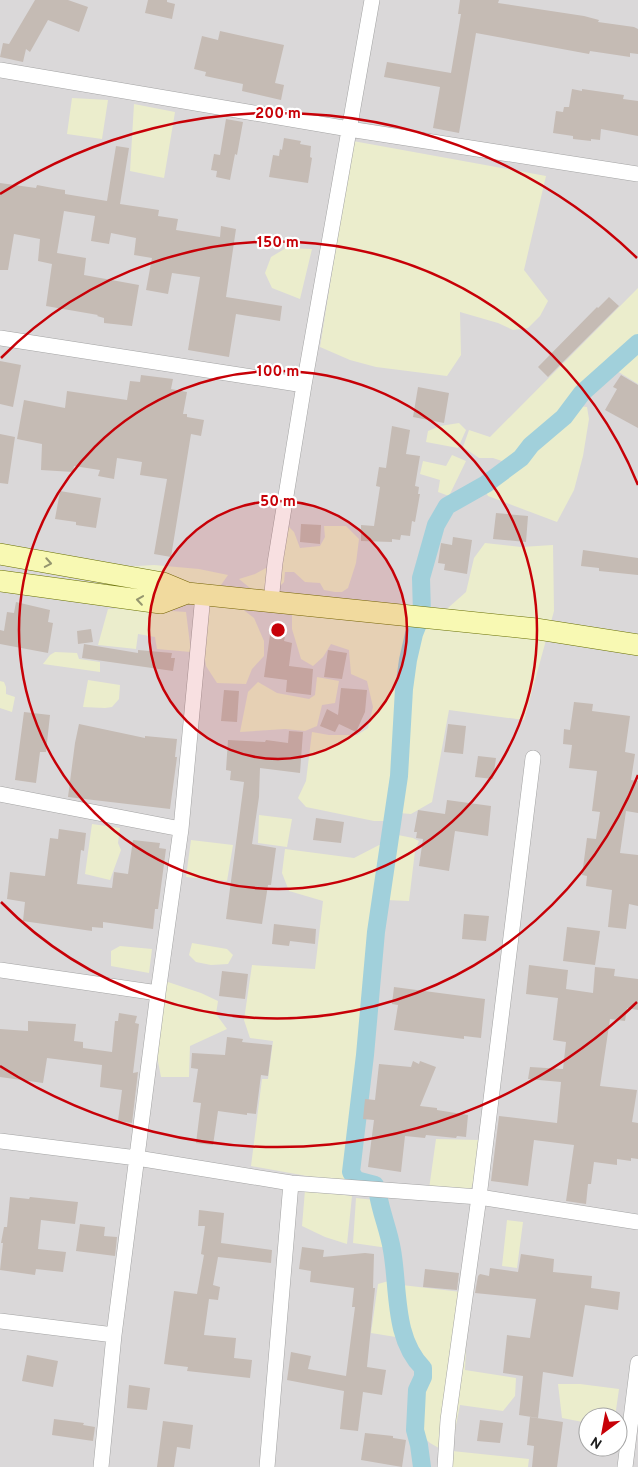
<svg xmlns="http://www.w3.org/2000/svg" width="638" height="1467" font-family="Overpass,sans-serif">
<rect width="100%" height="100%" fill="#ede9e1"/>
<path fill="#dad8d9" fill-rule="evenodd" d="M0 0H638V1467H0ZM588 1417H618V1447H588Z"/>
<path fill="#ebedcc" d="M72 98 108 100 102 139 67 134Z
M134 104 175 112 164 178 130 171Z
M353 141 546 176 524 270 548 301 540 316 528 328 513 330 498 323 460 312 461 355 447 376 376 367 350 360 320 347Z
M286 248 312 249 300 299 272 288 265 273 271 257Z
M638 288V335L611 355 555 417 516 454 502 461 493 458H479L463 447 469 430 490 437Z
M638 353V384L617 371Z
M578 406 587 407 589 419 583 456 574 490 557 522 488 496 485 490 525 458Z
M459 423 466 430 458 448 426 442 428 431 440 426Z
M452 455 466 461 449 496 438 492 440 480 420 474 423 461 446 466Z
M288 526 294 532 300 548 320 546 325 537 324 526H346L359 539 356 563 348 588 342 592H335L324 590 320 583 305 582 294 572H285L284 582 278 588 264 596 250 588 239 579 255 574 266 568H271Z
M485 543 521 547 553 545 554 611 524 720 449 710 432 802 411 814 399 813 396 821H374L306 807 298 798 306 781 312 732 329 735H357L368 728 373 707 367 681 351 674 349 650 331 644 323 657 313 666 301 659 292 629V611L440 615 466 592 474 558Z
M154 565 199 569 228 575 214 595 121 567Z
M213 603 237 605 254 618 264 641V656L252 669 246 684 217 683 206 666 202 638 205 613Z
M127 608 186 612 191 652 157 649 155 637 138 634 136 649 98 645 108 609Z
M55 652 77 653 79 659 100 662V672L43 664 50 655Z
M317 677 339 681 335 703 322 705 317 726 305 731 285 729 240 732 248 692 258 682 277 693 309 699 315 695Z
M88 680 120 685 119 699 112 707 105 708 83 707Z
M0 681 4 682 6 687V694L15 697 12 712 0 708Z
M259 815 292 819 287 847 258 843Z
M92 824 120 828 118 843 121 850 110 880 85 874Z
M393 834 413 838 419 841 415 851 409 901 386 900Z
M191 840 233 845 227 881 186 877Z
M383 843 356 1120 346 1183 251 1166 262 1079H268L273 1041 250 1038 244 1020 252 965 315 969 323 901 289 891 282 873 285 849 354 858Z
M192 943 227 949 233 955 228 964 211 965 196 962 189 955Z
M120 946 152 949 149 973 111 966V951Z
M165 981 201 993 218 1001 216 1014 227 1029 190 1046 189 1077H161L156 1051Z
M436 1139 479 1140 473 1183 469 1194 429 1189Z
M305 1190 352 1196 347 1244 325 1237 302 1226Z
M356 1198 375 1200 388 1248 353 1243Z
M507 1220 523 1222 517 1268 502 1266Z
M392 1280 395 1309 402 1338 371 1333 378 1284Z
M402 1285 461 1292 467 1326 465 1370 516 1378 515 1396 503 1411 460 1405 453 1440 444 1451 430 1443 417 1431 423 1383 428 1370 425 1358 405 1324 399 1293Z
M558 1384H580L619 1389 615 1417H588V1423L562 1418Z
M452 1451 529 1459 528 1467H449Z"/>
<g fill="none" stroke-linecap="round" stroke-linejoin="round">
<path stroke="#a1d0db" stroke-width="18" d="M375 1185 356 1180 351 1172 365 1055 376 932 399 776 404 689 408 660 414 634 422 614 421 578 436 525 447 506 486 484 521 458 531 445 564 417 582 393 638 343
M378 1194C381 1213 389 1231 392 1250 399 1289 393 1338 423 1368V1377L417 1390 415 1430 419 1445 422 1467"/>
</g>
<path fill="#c5bbb4" d="M35 0H68L88 7 79 32 48 20 30 52 26 49 23 62 0 57 3 43 9 44Z
M148 0H167V2L175 4 172 19 145 13Z
M460 0H499L498 3 584 16 599 20 598 22 634 27 638 29V54L630 53V57L590 51 589 54 476 33 459 133 433 128 440 87 384 77 387 62 451 73 461 14H458Z
M220 31 284 45 275 83 284 85 281 100 242 91 243 84 205 76 206 72 194 69 202 36 218 40Z
M572 89 582 91V89L624 95 623 99 638 101V136L601 129 600 140 591 139V141L573 139V136L553 133 556 111 563 112 564 107H569Z
M226 119 243 122 237 155 235 154 230 180 216 177 217 171 211 170 214 154 220 155Z
M284 138 301 141 300 144 311 146 310 157 312 158 308 183 269 177 273 155 279 156 280 149 282 150Z
M116 146 129 148 120 204 159 210 158 216 178 219 176 230 220 237 221 226 236 229 226 297 282 306 280 321 236 314 229 357 188 350 200 277 172 273 168 294 146 290 152 258 134 255 136 238 111 233 109 244 91 241 95 216 64 211 57 253 86 258 84 275 139 285 132 326 104 323V318L97 316 98 315 46 306 52 264 38 261 40 239 14 234 8 270H0V183L36 188 37 185 58 189 65 190V194L107 201Z
M609 297 619 306 548 377 538 367 597 307 598 308Z
M0 361 21 365 13 407 0 404Z
M141 375 173 379 171 389 187 392 183 414H187V417L204 420 201 436 191 434 171 557 154 554 167 479 140 475 142 462 117 458 114 479 98 476 100 470 74 466 73 472 41 470 42 444 17 439 24 400 65 408 67 391 127 400 130 381 140 382Z
M621 375 638 385V428L605 410 617 389 613 387Z
M418 387 449 393 444 423 413 417Z
M392 426 410 430 406 454 420 456 415 486 419 487 418 494H420L415 522 412 521 410 536 401 535 400 540 392 539V542L361 541V525L374 526 380 487 376 486 379 467 386 468Z
M0 434 15 437 8 484 0 483Z
M60 491 101 498 96 528 76 525V522L55 519Z
M496 513 528 516 526 542 493 539Z
M301 524 321 525 320 544 300 542Z
M453 537 472 540 467 574 444 570 445 564 438 563 441 543 452 545Z
M583 550 638 558V575L599 571V568L581 566Z
M16 602 50 610 48 622 53 623 48 653 0 644V630L4 631 7 612 14 613Z
M91 629 93 642 78 644 77 631Z
M270 635 285 637 284 641 292 643 289 666 313 669 311 695 286 692 287 680 264 677Z
M84 644 138 653V650L172 653 171 658H175L173 671 82 658Z
M328 650 347 653 342 679 324 677Z
M341 688 367 690 365 712 356 732 339 724 335 732 320 726 327 709 338 715Z
M224 690 239 691 237 722 221 721Z
M574 702 593 704 592 711 630 716 625 752 635 754 631 780 638 781V813L626 811 620 853 638 855V906L629 904 626 929 608 927 612 890 586 886 587 876 582 875 587 838 596 839 600 812 592 811 597 771 569 768 572 745 563 744 564 729 570 730Z
M24 712 50 715 46 752H40L36 783 15 780Z
M79 724 145 738V736L177 739 175 757H177L170 809 68 797 75 743Z
M448 724 466 726 463 754 444 752Z
M289 731 303 732 300 773 260 768 259 797 252 844 276 848 271 885H268L262 924 226 919 244 782 230 780 231 771 226 770 228 740 265 742 266 740 288 743Z
M478 756 496 758 493 779 475 777Z
M447 800 491 806 488 836 455 831 449 871 419 866 423 839 416 838 417 832H414L418 810 445 814Z
M316 818 344 822 341 843 313 840Z
M59 829 86 833 84 851 81 850 77 884 112 888 114 872 128 874 133 840 160 843 159 848 166 849 158 909H155L153 929 103 922V928L92 927V931L23 921 25 902 7 899 10 872 45 876 50 838 58 839Z
M464 914 489 916 486 941 462 939Z
M274 924 316 929 315 944 290 941 289 946 272 944Z
M567 927 600 931 595 965 563 961Z
M529 965 568 970 566 989 593 993 595 967 615 969 614 976 638 979V1010L627 1008 625 1021 610 1019 600 1086 637 1090 632 1122 638 1123V1159L631 1158V1161L617 1159V1165L594 1162 591 1184H588L586 1204 566 1201 574 1145 534 1140 528 1186 491 1181 499 1116 557 1123 561 1082 528 1079 530 1067 563 1069 566 1042 553 1040 558 998 526 994Z
M222 971 248 974 245 999 219 996Z
M394 987 485 999 481 1038 464 1036V1039L394 1030 398 1005 392 1004Z
M119 1013 137 1016 135 1023 139 1024 133 1073 138 1072 132 1123 118 1121 122 1090 100 1087 102 1065 47 1058 43 1083 0 1077V1029L28 1031V1021L76 1024 74 1041 83 1042V1048L112 1052 115 1021H118Z
M227 1037 243 1039 242 1042 272 1045 268 1076 261 1075 256 1114 247 1113V1115L218 1111 213 1145 196 1143 201 1103 193 1102 198 1069 191 1068 192 1053 225 1055Z
M413 1061 419 1064 420 1061 436 1067 420 1106 437 1108V1110L468 1115 466 1137 457 1136 456 1138 426 1135 425 1138 405 1136 401 1172 368 1167 374 1120 363 1119 365 1099 375 1100 379 1064 411 1067Z
M10 1197 29 1199 30 1197 78 1202 75 1224 41 1220 38 1249 66 1252 63 1272 36 1269 35 1275 0 1270 3 1243H1L4 1227H7Z
M199 1210 224 1213 221 1243 272 1250 271 1263 218 1257 213 1285 220 1287 218 1300 209 1299 204 1335 236 1338 234 1358 252 1360 250 1378 187 1371 188 1367 164 1364 174 1291 197 1294 204 1255 201 1254 205 1226H198Z
M80 1224 105 1227 104 1236 117 1237 115 1256 76 1251Z
M302 1247 324 1250 323 1257 365 1253 374 1254 373 1288H375L367 1367 386 1370 382 1395 363 1392 358 1431 340 1429 344 1391 287 1380 291 1352 311 1356 308 1369 346 1376 355 1307H352L354 1288 310 1282 311 1271 299 1269Z
M521 1254 554 1259 553 1272 592 1276 591 1288 620 1292 618 1310 585 1305 573 1377 543 1372 538 1418 519 1415 523 1376 503 1373 507 1335 530 1338 536 1299 475 1293 478 1276 480 1274 489 1276 490 1268 518 1272Z
M425 1269 459 1273 457 1290 423 1287Z
M27 1355 58 1361 53 1387 22 1381Z
M129 1385 150 1388 147 1410 127 1408Z
M530 1417 563 1422 557 1467H532L534 1446 527 1445Z
M54 1419 84 1423 83 1425 95 1427 93 1441 52 1435Z
M480 1420 503 1423 500 1443 477 1441Z
M163 1421 193 1425 190 1449 177 1447 174 1467H157Z
M365 1433 393 1436V1438L406 1440 402 1467 361 1460Z"/>
<g fill="none" stroke-linecap="round" stroke-linejoin="round">
<g stroke="#a3a3a3" stroke-width="16">
<path id="street" d="M0 70 349 129 638 174
M0 338 304 385
M271 602 275 563 304 385 372 0
M0 794 181 829
M0 970 158 993
M0 1141 137 1158 291 1183 479 1197 638 1222
M0 1321 114 1335
M101 1467 114 1335 158 993 181 829 203 595
M267 1467 291 1183
M445 1467 448 1420 479 1197 533 758
M625 1467 638 1363"/>
</g>
<g stroke="#697005" stroke-width="22">
<path id="secondary" d="M0 554 163 583 187 593 537 629 638 645
M0 581 161 603 187 593"/>
</g>
<use href="#street" stroke="#fff" stroke-width="15"/>
<use href="#secondary" stroke="#f8f9b3" stroke-width="21"/>
</g>
<defs><path id="oneway-chevron" d="M-2-3.5L2.5 0L-2 3.5" fill="none" stroke-width="1.6" stroke-linecap="round" stroke-linejoin="round" transform="scale(1.25)"/></defs>
<g stroke="#95966f">
<use href="#oneway-chevron" transform="translate(48 563) rotate(10)"/>
<use href="#oneway-chevron" transform="translate(140 600) rotate(-172)"/>
</g>
<circle cx="278" cy="630" r="129" fill="#c70007" fill-opacity=".12"/>
<g fill="none" stroke="#c70007" stroke-width="2.5">
<circle cx="278" cy="630" r="129"/>
<circle cx="278" cy="630" r="259"/>
<path d="M638 775A388 388 0 0 1 1 902M1 358A388 388 0 0 1 638 485"/>
<path d="M637 1002A517 517 0 0 1 0 1066M0 194A517 517 0 0 1 637 258"/>
</g>
<circle cx="278" cy="630" r="8" fill="#c70007" stroke="#fff" stroke-width="2.5"/>
<g font-size="15" text-anchor="middle" font-weight="bold" fill="#c70007" stroke="#fff" stroke-width="4.5" stroke-linejoin="round" paint-order="stroke">
<text x="278" y="118">200 m</text>
<text x="278" y="247">150 m</text>
<text x="278" y="376">100 m</text>
<text x="278" y="506">50 m</text>
</g>
<g transform="translate(603 1432) rotate(212)"><circle r="24" fill="#ffffff" stroke="#a4a4a4"/>
<path d="M0-4L9 19L0 12L-9 19Z" fill="#c70007"/>
<text y="-8" font-size="14" font-weight="bold" text-anchor="middle" fill="#1c1c1c">N</text>
</g>
</svg>
